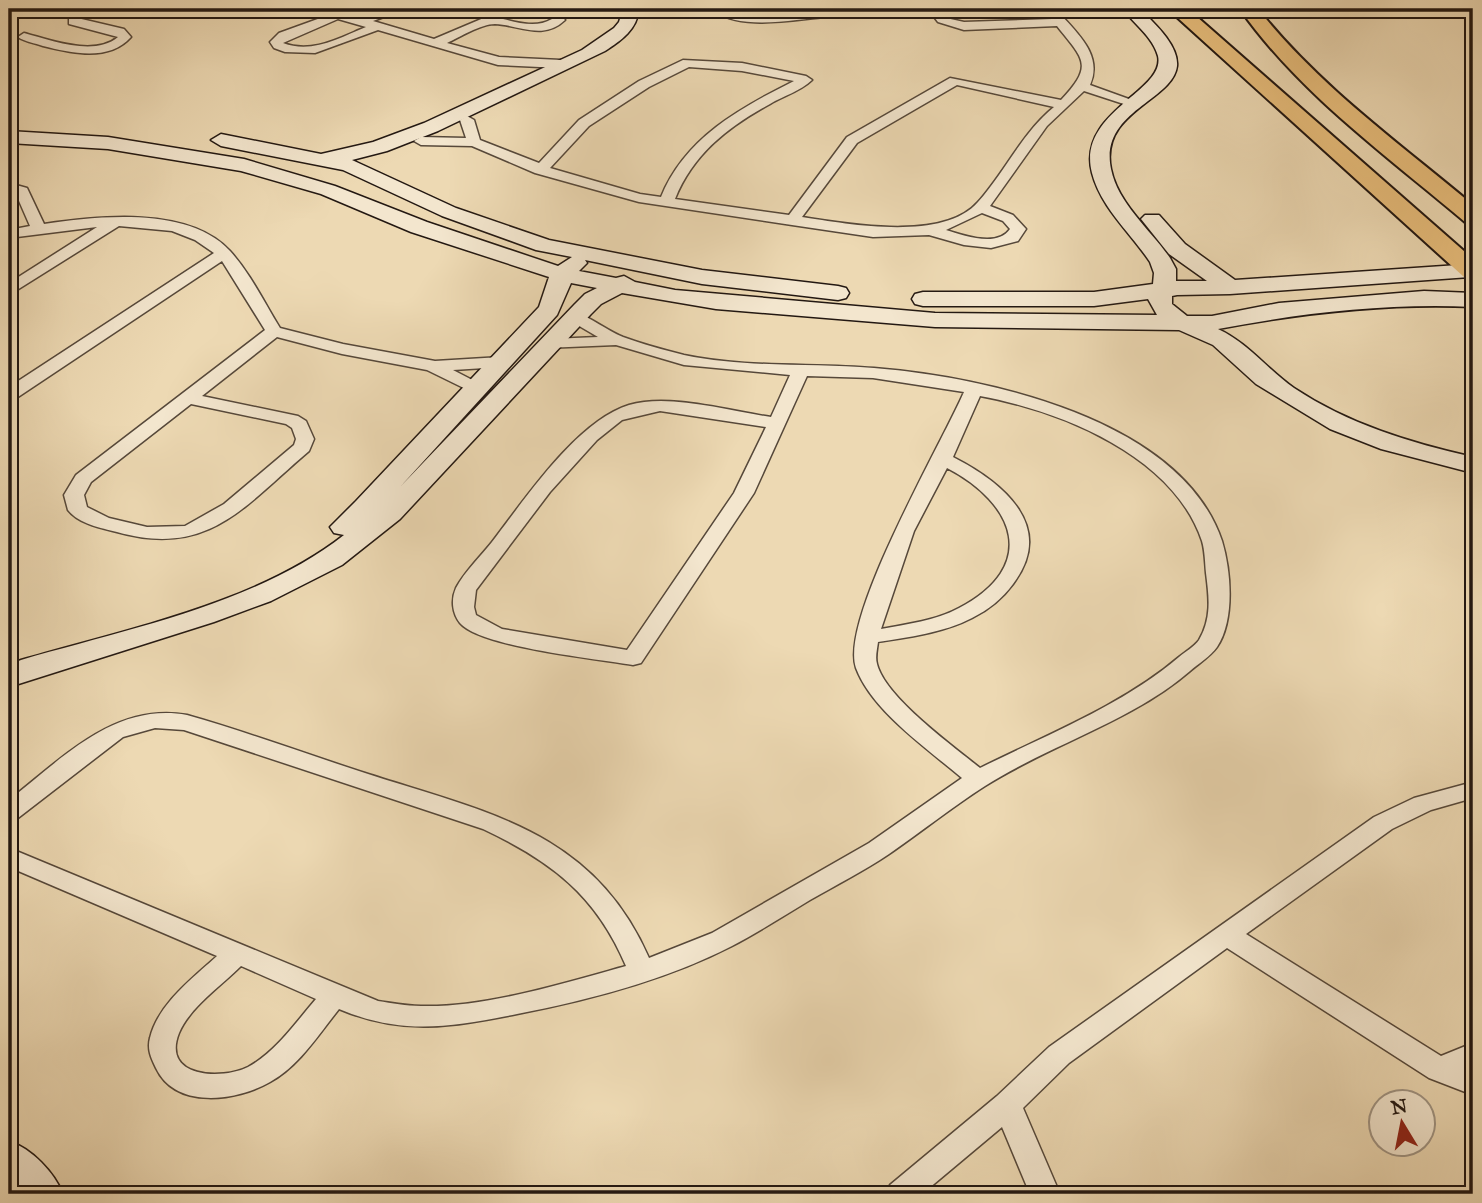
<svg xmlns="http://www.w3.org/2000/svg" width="1482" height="1203" font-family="'IM FELL Great Primer',serif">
<rect width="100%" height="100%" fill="#edd9b3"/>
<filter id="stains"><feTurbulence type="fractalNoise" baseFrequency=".00286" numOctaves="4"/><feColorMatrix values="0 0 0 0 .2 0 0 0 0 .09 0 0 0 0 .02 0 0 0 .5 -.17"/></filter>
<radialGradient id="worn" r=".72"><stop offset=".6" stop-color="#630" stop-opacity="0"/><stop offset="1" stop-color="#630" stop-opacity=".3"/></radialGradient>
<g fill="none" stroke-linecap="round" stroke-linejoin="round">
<g stroke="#56483a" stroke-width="3">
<path id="street" d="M310 9H328L360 18 388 9H405L373 21 434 39 505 9H519L503 19C519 23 537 28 552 19L525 9C540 8 555 7 565 20 543 41 519 25 495 24 481 24 460 37 447 43L499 57 561 60 567 64 561 68 498 65 378 30 315 53 285 52 274 48 270 42 279 33 326 16ZM338 19 366 27C339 38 312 54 283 43Z
M713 9C728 8 742 14 758 15 782 15 807 9 829 9L832 13 826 17C796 19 737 32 713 9Z
M928 9H940L946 18 964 22 1052 19 1044 9H1056C1074 31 1104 53 1090 85L1140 103 1133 107 1084 91 1047 126 990 206 1013 215 1026 229 1018 241 991 248 964 245 929 235 873 237 792 225 639 202 535 173 472 146 421 145 414 141 421 137 466 138 460 120 467 116 474 120 480 140 539 163 579 120 639 81 683 60 742 63 806 76 812 80C801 91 783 96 770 104 728 127 693 154 675 199L789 215 847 137 950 78 1061 100C1094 65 1084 60 1057 26L964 30 938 22ZM689 67 742 71 794 81C740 108 685 138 661 197L640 194 550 168 589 126 649 87ZM957 85 1054 107C1022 133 1005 172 978 202 943 242 848 224 802 217L857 143ZM982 213 1003 221 1010 229C997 248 963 235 946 230Z
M73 17 124 29 131 37C109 62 71 53 43 46 35 43 25 42 18 37L24 33C51 40 94 57 118 37L69 24V18Z
M9 183 27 188 44 224C98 216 189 206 230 251 250 273 264 302 280 328L343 344 435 361 501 357 510 362 501 367 453 370 482 385 485 389 476 394 427 370 342 354 277 337 202 396 298 416 306 421 314 439 309 451C244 506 209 558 117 532 101 528 79 524 68 510L64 495 76 475 265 330 222 261 15 399 9 400V387L214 253 195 240 172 231 119 226 9 295V283L97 227 9 238V230L30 226 16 194 9 192ZM191 404 286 424 292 428 296 439 294 445 224 504 185 526 147 527 109 518 87 507 84 495 91 482Z
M575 312C592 318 606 330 623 337 642 344 664 350 684 355 746 368 811 363 874 368 986 377 1181 419 1222 541 1231 571 1235 620 1217 647 1211 656 1198 664 1190 671 1131 722 1051 744 985 786 952 807 921 832 889 854 864 871 836 885 810 900 785 915 759 932 732 946 666 980 590 1000 517 1014 451 1027 403 1036 339 1009 319 1034 299 1066 270 1082 237 1101 176 1110 156 1068 151 1058 147 1049 150 1038 158 1004 193 978 217 956L9 867V848L378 1001C392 1003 406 1006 421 1006 484 1008 565 983 626 966 596 895 551 861 483 829L184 730 155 728 123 737 18 818 9 820V800C62 759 114 702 187 715 247 732 306 754 365 773 485 812 593 830 649 958L712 933 869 843 962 778C928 749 872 711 856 668 839 619 941 445 964 392L873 378 807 376 754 493 641 663 633 665C598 659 480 647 460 623 452 613 451 599 456 588 465 571 481 556 492 542 525 499 577 421 629 405 669 393 729 411 771 417L790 375 684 365 616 345 545 348 543 344 551 339 598 337 569 320 567 317ZM980 396C1061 411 1173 455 1202 541 1205 551 1205 563 1206 573 1209 597 1212 618 1199 640 1195 646 1185 652 1179 657 1123 705 1046 735 980 768 953 746 885 697 877 664 875 657 877 650 878 642 909 637 943 633 972 618 988 610 1002 599 1013 584 1057 526 1002 482 953 457ZM660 411 766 427 734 493 627 650 502 629 476 615 474 607 476 590 550 492 597 440 622 420ZM947 468C1016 504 1039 566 959 608 935 621 907 624 881 629L914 531ZM241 966 316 999C296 1022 276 1052 248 1067 222 1080 161 1078 179 1033 190 1007 221 986 241 966Z
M1473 782V798L1431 810 1392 829 1246 934 1441 1056 1473 1043V1067L1468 1069 1473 1071V1095L1429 1078 1227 948 1069 1063 1023 1108 1060 1194H1030L1002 1127 922 1194H886L890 1185 997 1096 1049 1047 1374 817 1414 798Z"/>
</g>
<g stroke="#231812" stroke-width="3">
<path id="secondary" d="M623 9H639C637 29 622 40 605 51L438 131 387 151 352 160 456 208 549 240 702 270 838 286 846 288 849 293 846 298 838 300 702 284 585 260 587 263 579 271 616 278 624 276 635 282 675 290 935 313 1157 315 1148 299 1094 306H923L915 304 912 299 915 294 923 292H1094L1153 284 1154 273 1150 262C1131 233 1101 208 1092 173 1076 112 1166 91 1158 56 1153 37 1134 24 1123 9H1140C1153 22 1179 45 1177 66 1173 101 1099 111 1111 169 1118 204 1151 230 1170 258L1176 269V281H1207L1169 254 1141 219 1145 215H1159L1185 244 1235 280 1473 264V276L1470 277 1230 294 1177 295 1172 296V304L1187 316H1212L1279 303 1424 291 1473 293V307C1388 303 1302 313 1218 329 1247 342 1268 370 1294 388 1348 424 1411 443 1473 457V473L1381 449 1330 429 1256 384 1213 345 1179 330 935 327 716 309 622 293 601 304 591 314 400 519 342 565 271 601 214 622 9 687V665L21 660C127 629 256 604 344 535L334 533 330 527 356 501 539 307 549 277 411 232 321 194 241 171 108 149 9 143V131L108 137 244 159 335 186 427 222 558 266 572 257 536 250 442 216 343 170 221 146 211 140 221 134 321 154 373 142 424 123 582 50 614 28 619 22ZM571 283 597 288 585 294 575 304 400 487 557 315Z
M9 1141C32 1149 54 1172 63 1194H15L9 1188Z"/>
</g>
<g stroke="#231812" stroke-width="4">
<path id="primary" d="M1168 9H1188L1473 259V279L1464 277Z
M1240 9H1258C1318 85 1399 143 1473 205V224L1465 222C1387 156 1299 93 1240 9Z"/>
</g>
<use href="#street" fill="#f3e6ce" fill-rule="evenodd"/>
<use href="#secondary" fill="#f3e6ce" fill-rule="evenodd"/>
<use href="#primary" fill="#e6bc7a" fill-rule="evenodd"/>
</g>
<rect width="1482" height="1203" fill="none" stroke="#edd9b3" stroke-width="35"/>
<rect x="10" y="10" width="1461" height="1182" fill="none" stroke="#231812" stroke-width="3.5"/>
<rect x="18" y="18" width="1447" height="1168" fill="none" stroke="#231812" stroke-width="2"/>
<g transform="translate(1402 1123) rotate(350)"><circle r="33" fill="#f3e6ce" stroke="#a09483" stroke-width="2"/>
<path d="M0-5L12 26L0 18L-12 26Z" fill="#8f2418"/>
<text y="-10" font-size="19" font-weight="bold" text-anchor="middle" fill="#231812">N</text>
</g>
<rect width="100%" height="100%" filter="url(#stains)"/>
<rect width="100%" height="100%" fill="url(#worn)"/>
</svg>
